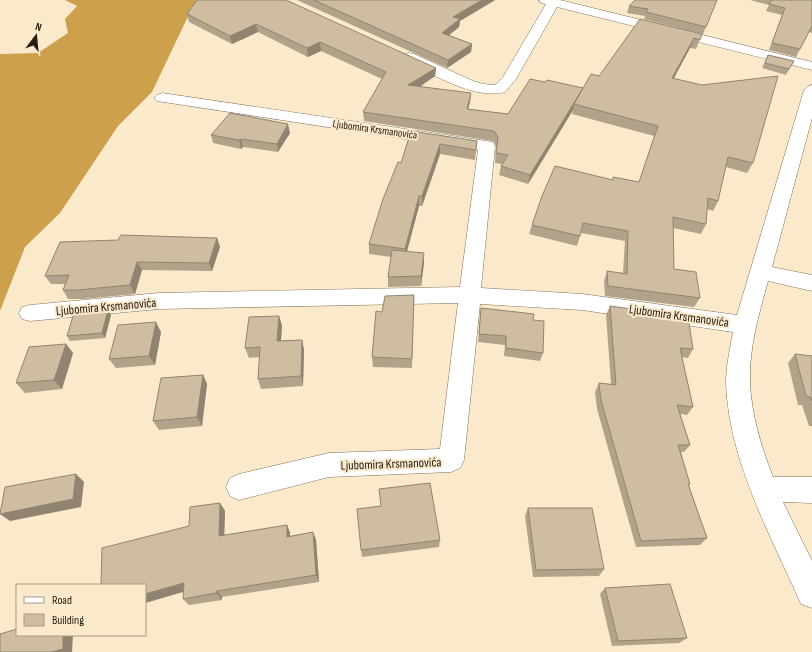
<svg xmlns="http://www.w3.org/2000/svg" width="812" height="652" font-family="'Sofia Sans Condensed',sans-serif">
<rect width="100%" height="100%" fill="#fbe9cc"/>
<path fill="#cda04c" d="M65 0H199L192 8 152 92 118 126 60 213 25 247 0 311V54L38 53 68 33 65 19 77 6Z"/>
<g fill="none" stroke-linecap="round" stroke-linejoin="round">
<g stroke="#807157" stroke-width="1">
<path id="minor" d="M539 0H560L812 62V70L557 7 516 79 505 92C473 100 433 74 404 60L402 57 404 54 409 53 414 54 473 81 483 84 495 85 503 77 546 4 541 3Z
M812 85V118L772 267 812 275V291L768 281C759 314 749 347 750 381 751 414 761 446 773 477H812V503L783 502 812 561V608L801 604C770 534 729 461 726 383 726 366 730 349 733 332L582 310 480 304 464 460 460 468 451 472 329 477 239 500 230 496 226 487 230 478 239 474 329 453 440 449 458 303 159 309 30 321 22 319 19 313 22 307 30 305 159 293 460 287 478 150 157 101 154 98 157 95 162 93 493 142 495 146 481 288 582 294 737 315 804 90 807 87Z"/>
</g>
<use href="#minor" fill="#fff" fill-rule="evenodd"/>
</g>
<path fill="#b1a38a" d="M197 0 436 68 435 76 420 87 471 93 470 102 468 109 508 114 545 82 583 88 599 76 702 34 696 49 690 48 674 78 753 163 747 173 726 167 718 201 713 211 707 209 706 224 701 234 673 228 674 269 700 298 694 307 605 296 604 281 607 271 623 273 625 241 581 233 577 246 529 234 532 225 613 179V177L639 182 654 136 572 114 573 110 528 184 499 175 501 166 502 164 495 163 496 146 493 141 364 121 363 112 382 79 321 51 308 57 258 32 232 44 189 22 187 14Z
M297 0H495L460 21 459 27 449 35 472 44 471 52 447 68Z
M717 0 703 34 644 19 645 16 627 13 629 6Z
M750 0H812V33L809 32 796 57 769 50 782 15 766 11 769 5Z
M768 55 794 61 786 75 762 68Z
M411 131 477 141 475 160 440 154 422 206H419L407 251 424 263 421 286 388 287V277L391 257 369 254V244L401 163Z
M290 133 278 152 243 147 241 149 213 143 211 135Z
M217 238 220 247 212 271 142 270 135 294 83 299H68L63 290 65 284H51L45 276Z
M414 295 412 368 373 367 372 357 382 312Z
M610 306 693 349 688 358 682 357 693 407 687 415 680 414 690 445 684 452H681L690 484 689 486 707 538 700 545 636 547 597 409 595 392 599 383 611 384 606 315Z
M481 308 533 320 543 353 540 361 504 356 505 345 478 342Z
M108 310 111 315 105 338 70 341 67 336Z
M279 316 282 326 281 341 302 340 304 350 303 386 261 389 258 379 260 357 249 358 245 348Z
M161 332 155 365 116 368 109 359Z
M66 344 73 353 62 389 25 393 16 383Z
M795 354 812 356V426H809L802 405H798L788 363Z
M203 375 207 384 202 426 159 430 153 421Z
M220 503 225 511 224 535 287 525 290 533V536L313 532 316 540 319 582 222 597V600L189 605 183 599 184 591 145 603V585L189 526Z
M528 508 604 569 599 576 533 577 525 516Z
M440 540 439 547 362 557 361 550Z
M605 588 687 638 679 643 612 646 600 594Z"/>
<path fill="#908471" d="M482 0H495L460 21 459 27 442 41V33L453 17Z
M256 24 258 32 232 44 230 36Z
M694 38 690 48 669 87 672 78Z
M320 42 321 51 308 57 307 48Z
M472 44 471 52 447 68 448 60Z
M436 68 435 76 408 94V85Z
M583 88 574 104 573 110 528 184 530 175Z
M471 93 470 102 466 118 467 109Z
M288 124 290 133 278 152 277 144Z
M241 139 243 147 241 149 239 140Z
M440 144V154L422 206V196Z
M419 196V206L405 259V249Z
M217 238 220 247 212 271 209 263Z
M424 253V263L421 286V276Z
M137 262 142 270 135 294 130 285Z
M108 310 111 315 105 338 102 333Z
M279 316 282 326 280 351 277 341Z
M156 322 161 332 155 365 149 356Z
M302 340 304 350 303 386 301 376Z
M66 344 73 353 62 389 54 380Z
M203 375 207 384 202 426 197 417Z
M76 474 84 482 81 507 10 521 0 514Z
M220 503 225 511 224 543 219 536Z
M287 525 290 533V544L287 537Z
M313 532 316 540 319 582 316 575Z
M184 583 190 590 145 603V594Z
M217 591 222 597V600L216 593Z
M63 635H73L72 652H51Z"/>
<path fill="#cebda1" stroke="#908471" d="M197 0H286L436 68 408 85 471 93 467 109 508 114 530 79 545 82 547 80 583 88 530 175 501 166 508 155 496 153 498 137 494 131 363 112 386 72 320 42 307 48 256 24 230 36 187 14Z
M314 0H482L453 17 460 19 442 33 472 44 448 60Z
M635 0H717L706 27 646 12 648 9 629 6Z
M772 0H812V26L800 49 772 43 785 8 769 4Z
M640 19 702 34 700 40 694 38 672 78 702 85 778 76 753 163 728 157 718 201 708 198 706 224 673 217 674 269 696 272 700 298 608 286 607 271 627 274 628 231 583 223 580 236 532 225 542 196 555 166 613 180V177L639 182 658 126 574 104 591 74 599 76Z
M768 55 794 61 789 69 765 63Z
M230 113 288 124 277 144 241 139 239 140 211 135Z
M411 131 477 141 476 150 440 144 422 196H419L405 249 369 244 383 199 398 162 401 163Z
M121 235 217 238 209 263 137 262 130 285 78 290H63L69 275 45 276 60 242 118 240Z
M392 250 424 253 421 276 388 277Z
M414 295 412 359 372 357 376 311 382 312 385 296Z
M610 306 688 317 693 349 680 348 693 407 677 405 690 445H678L690 484H688L707 538 641 541 601 400 599 383 616 385Z
M481 308 534 314 533 320 544 321 543 353 506 348V336L479 334Z
M108 310 102 333 67 336 74 313Z
M279 316 277 341 302 340 301 376 258 379 260 347 245 348 249 317Z
M156 322 149 356 109 359 118 325Z
M66 344 54 380 16 383 29 347Z
M795 354 812 356V401L810 397 806 396Z
M203 375 197 417 153 421 161 378Z
M76 474 73 499 0 514 5 487Z
M430 483 440 540 361 550 357 509 381 506 379 489Z
M220 503 219 536 287 525V537L313 532 316 575 217 591 216 593 183 599 184 583 145 594V585H101L102 548 189 526 190 507Z
M528 508H592L604 569 536 570Z
M670 584 687 638 618 641 605 588Z
M17 629V635H63V649L51 652H0V634Z"/>
<g text-anchor="middle" stroke-width="4" stroke-linejoin="round" paint-order="stroke">
<g font-size="11" fill="#272016" stroke="#fbe9cc">
<text transform="translate(375 129) rotate(8)" y="4">Ljubomira Krsmanovića</text>
</g>
<g font-size="13" fill="#272016" stroke="#fbe9cc">
<text transform="translate(106 306) rotate(-5)" y="5">Ljubomira Krsmanovića</text>
<text transform="translate(679 315) rotate(8)" y="5">Ljubomira Krsmanovića</text>
<text transform="translate(391 463) rotate(-2)" y="5">Ljubomira Krsmanovića</text>
</g>
</g>
<rect x="16" y="584" width="130" height="52" fill="#fbe9cc" stroke="#a69983"/>
<rect x="24" y="597" width="20" height="6" fill="#ffffff" stroke="#a69983"/>
<text x="52" y="604" font-size="12" fill="#272016">Road</text>
<rect x="24" y="614" width="20" height="12" fill="#cebda1" stroke="#a69983"/>
<text x="52" y="624" font-size="12" fill="#272016">Building</text>
<g transform="translate(36 36) rotate(16)" stroke="#fbe9cc" stroke-width="3" paint-order="stroke">
<path d="M0-3L7 15L0 10L-7 15Z" fill="#272016"/>
<text y="-6" font-size="11" font-weight="bold" text-anchor="middle" fill="#272016">N</text>
</g>
</svg>
